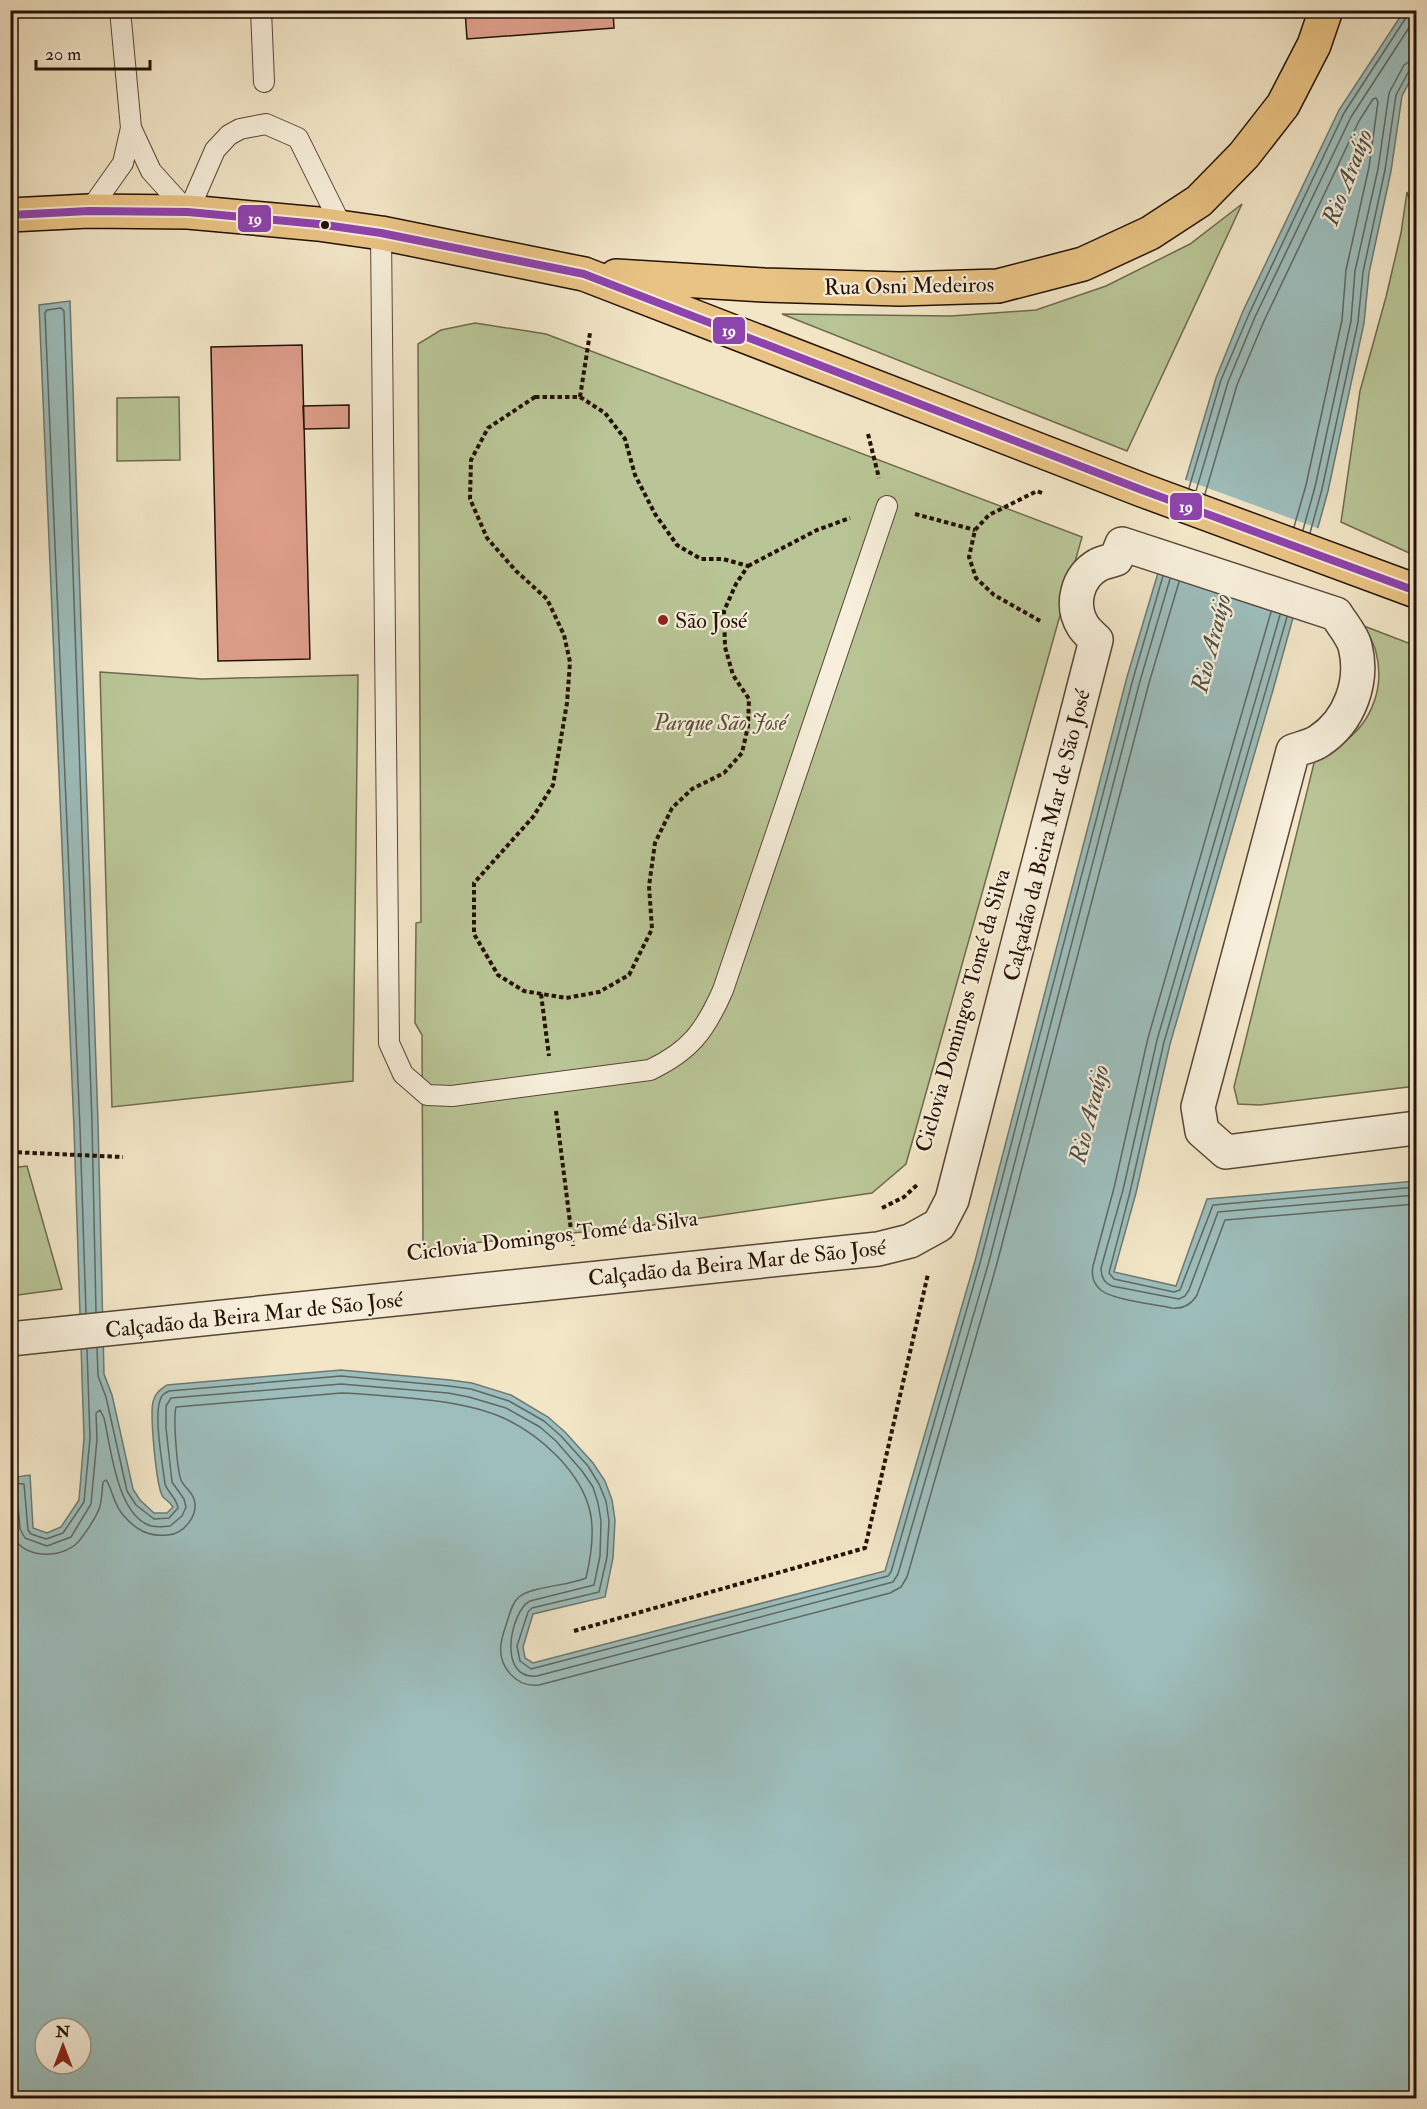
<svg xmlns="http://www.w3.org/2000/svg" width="1427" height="2109" font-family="'IM FELL Double Pica',serif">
<rect width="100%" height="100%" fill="#f2e6c7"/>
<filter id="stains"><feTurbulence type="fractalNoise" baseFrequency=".00333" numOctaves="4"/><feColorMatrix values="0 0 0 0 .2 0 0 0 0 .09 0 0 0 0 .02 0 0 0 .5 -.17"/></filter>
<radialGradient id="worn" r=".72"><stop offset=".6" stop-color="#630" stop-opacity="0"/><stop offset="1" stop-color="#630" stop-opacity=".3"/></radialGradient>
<path fill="#b9c596" stroke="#6e6b4e" stroke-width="1.5" d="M1407 192 1416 217V556L1341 522 1360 391 1386 297 1401 233Z
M1242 204 1127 451 782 314 951 316 1036 310 1106 286 1190 244Z
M475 323 546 334 1082 537 906 1164 872 1193 653 1225 423 1248 422 1035 415 1023 416 923 421 922 418 344 441 330Z
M179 397 180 460 117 461V398Z
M1364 626 1416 646V1086L1260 1105 1238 1104 1234 1087 1316 755C1324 751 1335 749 1342 743 1372 723 1385 687 1376 652 1374 643 1368 634 1364 626Z
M100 672 202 679 358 675 353 1081 112 1107Z
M27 1166 62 1289 11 1296V1168Z"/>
<path fill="#9dbebc" stroke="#6d7973" stroke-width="1.5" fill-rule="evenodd" d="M1404 11H1416V69L1402 96 1391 171 1369 273 1364 323 1328 491 1273 690 1170 1044 1136 1193 1114 1272 1176 1286 1207 1199 1416 1181V2098H11L10 1478 30 1475 33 1528 47 1533 61 1527 79 1500 84 1438 74 1128 39 305 70 301 98 1123 104 1374 112 1395 133 1489 140 1500 154 1513H167L173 1507C170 1502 166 1500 163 1497 156 1487 150 1415 153 1402 155 1393 160 1390 167 1385L341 1370 450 1380 472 1383 511 1395 548 1417 565 1432 593 1463 605 1481 612 1500 615 1520 613 1558 605 1597 533 1614 523 1647 525 1658 533 1663 885 1571 975 1261 1127 677 1216 378 1243 311 1339 110ZM45 2028H81V2064H45Z"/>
<path fill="#f2e6c7" d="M1183 479 1320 529 1296 619 1156 568Z"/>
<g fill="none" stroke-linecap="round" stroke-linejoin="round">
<path stroke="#606861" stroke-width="1.5" d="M1189 488 1221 380 1249 314 1344 113 1407 16 1408 10
M1196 491 1228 382 1255 317 1351 117 1414 20 1416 10
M1205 494 1237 385 1264 321 1359 121 1373 99 1376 98 1378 102 1369 167 1346 270 1342 320 1306 485 1294 527
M1303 530 1315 487 1351 321 1355 271 1378 169 1389 93 1404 65 1410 61 1416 60
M1310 533 1322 489 1358 322 1363 272 1385 170 1396 95 1409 71 1416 68
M1271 612 1148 1038 1114 1188 1093 1266C1091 1276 1094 1285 1102 1291 1115 1300 1155 1304 1172 1308 1183 1309 1191 1305 1197 1295L1225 1220 1416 1204
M1280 615 1157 1040 1123 1190 1101 1268C1101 1277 1104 1283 1112 1286L1179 1299 1185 1296 1189 1290 1218 1212 1416 1195
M1287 617 1164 1042 1130 1192 1109 1273 1114 1279 1174 1292 1180 1290 1213 1205 1416 1187
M86 1313 80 1128 45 313 47 310 61 308 64 311 92 1123 96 1312
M97 1348 98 1376 106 1397 127 1491 136 1505 154 1519 169 1518 178 1508C177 1498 168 1493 165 1484 163 1466 152 1410 162 1396 163 1394 167 1392 169 1391L341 1376 449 1386 471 1389 509 1401 544 1421 561 1436 588 1466 599 1484 606 1501 609 1521 607 1557 599 1592 532 1608 528 1612 517 1646 520 1661 531 1669 888 1576 891 1572 980 1263 1133 679 1163 576
M10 1483 24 1484 28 1530 31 1534 46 1539 63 1533 84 1502 90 1438 87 1349
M10 1491 17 1493 20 1529 25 1538 47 1546 71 1537 91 1504 97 1439 96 1413 100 1410 104 1418C111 1448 117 1516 151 1526 157 1527 164 1527 170 1526L182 1516 186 1507 184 1499 172 1482 166 1428V1406L171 1398 341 1384 448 1393 469 1397 506 1408 540 1427 556 1441 582 1471 593 1487 598 1503 601 1521 600 1556 594 1585 530 1601C511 1610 496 1680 537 1676L893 1582 898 1574 988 1265 1140 681 1170 579
M10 1527C15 1557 54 1561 75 1545 82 1539 98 1515 100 1506 102 1498 102 1490 103 1482L106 1480C112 1487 113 1505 124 1516 136 1530 149 1537 168 1535 184 1534 199 1515 194 1499 191 1491 184 1487 181 1480 177 1469 173 1418 176 1407L341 1393C370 1394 399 1397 428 1400 481 1406 519 1417 558 1457 595 1496 598 1527 586 1578 568 1586 533 1586 519 1597 512 1603 510 1613 507 1622 505 1629 502 1636 501 1644 498 1666 516 1688 539 1685L890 1593 901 1587 907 1577 996 1267 1149 683 1179 582"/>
</g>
<path fill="#de9e8b" stroke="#241106" stroke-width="1.5" d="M465 10H613L614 28 467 39Z
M302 345 310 659 218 661 211 347Z
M349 405V428L304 429 303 406Z"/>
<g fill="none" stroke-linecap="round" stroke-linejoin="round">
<g stroke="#584636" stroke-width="22">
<path id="lane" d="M261 10 264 82
M131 128 151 171 188 212 215 150 229 135 240 129 266 124 298 138 342 227
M89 211 123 163 131 128 120 10
M381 233 389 1043 403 1074 427 1095 452 1096 650 1070C690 1051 705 1031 723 990L887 506"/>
</g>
<g stroke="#584636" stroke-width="36">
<path id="street" d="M10 1339 878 1249 910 1241 939 1225 952 1200 1096 640C1092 636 1086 631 1083 626 1070 605 1077 577 1098 565 1104 562 1111 561 1116 559L1122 544 1336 614C1342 624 1352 635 1355 646 1364 681 1350 721 1319 741 1312 746 1301 748 1293 751L1198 1107 1202 1131 1226 1152 1416 1128"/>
</g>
<g stroke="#241106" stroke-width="36">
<path id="primary" d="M10 215 89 211 188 212 318 224 381 233 584 274 1142 490 1416 591
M616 276 764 285 900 289 998 286 1083 264 1150 233 1199 201 1244 155 1283 105 1314 45 1326 10"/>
</g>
<path stroke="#241106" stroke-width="4" stroke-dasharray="4.5 3" stroke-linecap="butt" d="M535 397H580L605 413 625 439 635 475 655 514 677 545 701 559H723L748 566 736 584 724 611 725 647 733 675 749 699 748 726 742 753 724 773 692 789 672 808 655 843 649 886 652 929 629 975 599 992 566 998 524 991 498 975 474 934V883L533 817 553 785 567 703 570 662 564 635 547 599 516 571 487 538 470 499 471 460 488 428Z
M580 397 590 333
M868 434 879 478
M1042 493 1037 491 989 515 975 530 969 557 976 578 994 595 1042 622
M915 514 975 530
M748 566 817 530 850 518
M541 994 549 1056
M556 1111 573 1246
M10 1152 123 1157
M882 1208 904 1197 918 1184
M574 1631 865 1548 928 1274"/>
<use href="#lane" stroke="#f7efdb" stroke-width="20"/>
<use href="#street" stroke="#f7efdb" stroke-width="33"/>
<use href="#primary" stroke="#e9c384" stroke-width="33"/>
<g stroke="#f7efdb" stroke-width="12">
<path id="bus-1" d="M10 215 89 211 188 212 318 224 381 233 584 274 1142 490 1416 591"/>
</g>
<use href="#bus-1" stroke="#8e44ad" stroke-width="8"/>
</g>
<circle fill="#241106" stroke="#f7efdb" stroke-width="2" cx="325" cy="225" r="5"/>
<circle fill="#8f2418" stroke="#f7efdb" stroke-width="2" cx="663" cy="620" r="6"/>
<g text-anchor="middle" stroke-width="4.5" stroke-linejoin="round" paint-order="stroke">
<g font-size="22" fill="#241106" stroke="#f7efdb">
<text transform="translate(909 285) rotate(-1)" y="8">Rua Osni Medeiros</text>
<text transform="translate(1046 835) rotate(-76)" y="8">Calçadão da Beira Mar de São José</text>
<text transform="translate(962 1010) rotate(-74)" y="8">Ciclovia Domingos Tomé da Silva</text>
<text transform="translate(552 1235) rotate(-7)" y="8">Ciclovia Domingos Tomé da Silva</text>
<text transform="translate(737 1262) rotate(-6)" y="8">Calçadão da Beira Mar de São José</text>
<text transform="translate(254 1314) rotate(-6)" y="8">Calçadão da Beira Mar de São José</text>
</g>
<g font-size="22" fill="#241106" stroke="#f7efdb" text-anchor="start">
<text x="675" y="628">São José</text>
</g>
<g font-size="22" font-style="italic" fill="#585038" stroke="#f7efdb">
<text x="720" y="730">Parque São José</text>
</g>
<g font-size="24" font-style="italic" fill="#4e4e46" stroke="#f7efdb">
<text transform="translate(1347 177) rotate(-69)" y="8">Rio Araújo</text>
<text transform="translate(1211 643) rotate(-76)" y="8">Rio Araújo</text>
<text transform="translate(1089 1114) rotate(-76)" y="8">Rio Araújo</text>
</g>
</g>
<g stroke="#f7efdb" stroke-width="2">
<rect x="237" y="204" width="35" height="29" rx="6" fill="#8e44ad"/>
<rect x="712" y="316" width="34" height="29" rx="6" fill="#8e44ad"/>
<rect x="1169" y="492" width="34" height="29" rx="6" fill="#8e44ad"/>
</g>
<g font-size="16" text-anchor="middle" font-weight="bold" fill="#fff">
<text x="255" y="224">19</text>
<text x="729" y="336">19</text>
<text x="1186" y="512">19</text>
</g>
<rect width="1427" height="2109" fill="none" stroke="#f2e6c7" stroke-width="36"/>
<rect x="12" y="12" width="1403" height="2085" fill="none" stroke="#241106" stroke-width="3"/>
<rect x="18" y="18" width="1391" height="2073" fill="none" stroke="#241106" stroke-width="1.5"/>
<g transform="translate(63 2046)"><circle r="28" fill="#f7efdb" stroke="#a39686" stroke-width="1.5"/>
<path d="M0-4.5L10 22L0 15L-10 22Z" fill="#8f2418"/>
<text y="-9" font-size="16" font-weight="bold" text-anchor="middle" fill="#241106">N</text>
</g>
<path d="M36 60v9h114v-9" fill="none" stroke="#241106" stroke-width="3"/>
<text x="45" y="60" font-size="18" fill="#241106" stroke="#f7efdb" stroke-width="4.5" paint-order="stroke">20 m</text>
<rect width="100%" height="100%" filter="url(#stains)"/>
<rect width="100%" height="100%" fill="url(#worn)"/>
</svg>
